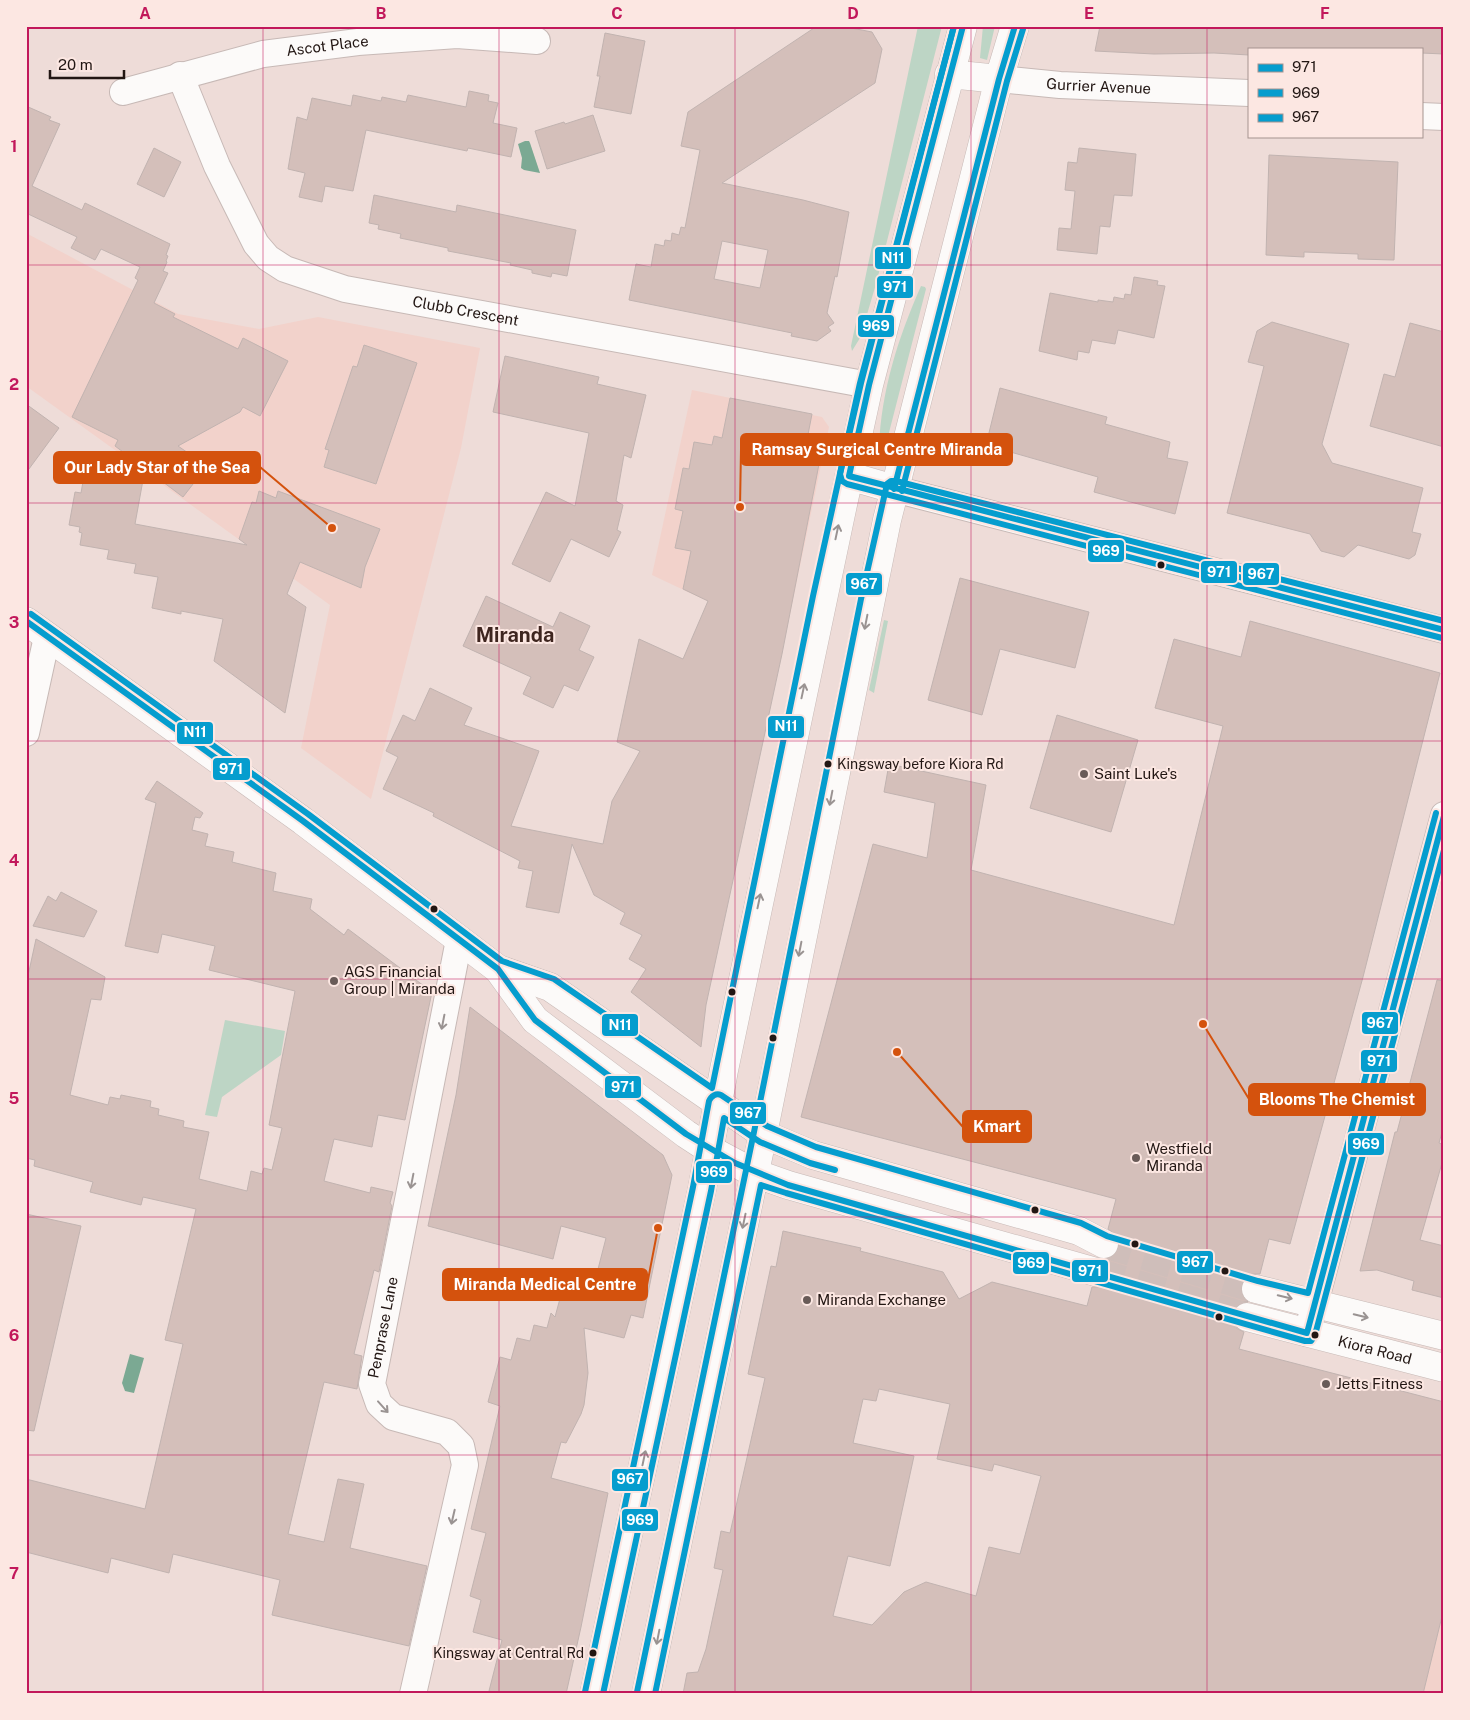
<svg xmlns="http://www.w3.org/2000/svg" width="1470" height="1720" font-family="'Public Sans',sans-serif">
<rect width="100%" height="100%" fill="#eedcd8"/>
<path fill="#f2d2cb" d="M26 233 178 314 259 329 318 317 480 348 461 448 371 799 301 748 330 605 26 386Z
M692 390 822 417 829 427 785 638 652 575Z
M1444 1608V1694H1423Z"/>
<path fill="#bdd5c5" d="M918 26H942L876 284 860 338 852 351 851 346Z
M983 26H995L987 60 980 58Z
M921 286 925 287 926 289 885 448H879C881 391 898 338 921 286Z
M884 620 888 621 874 693 869 690Z
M225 1020 285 1031 281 1055 222 1097 217 1117 205 1115Z"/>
<path fill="#7ba993" d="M525 141H529L530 143 540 173 524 170 521 168 522 158 518 144Z
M130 1354 144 1358 134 1393 125 1391 122 1383Z"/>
<path fill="#d4bfba" stroke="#c1b3b0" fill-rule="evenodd" d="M817 26H841L872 32 882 49 875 83 722 183 803 200 849 212 837 277 835 276 827 313 834 323 828 327 831 331 817 341 791 336 792 333 629 300 636 264 651 267 655 244 664 246 665 240 671 241 672 233 679 235 681 227 685 228 700 150 681 146 688 112ZM722 241 768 250 760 288 714 279Z
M1100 26H1444V54L1421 53V49H1249V55L1214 53 1154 54 1095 51Z
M605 33 645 41 631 114 594 107 600 76H597Z
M469 91 489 95 488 101 498 103 493 123 517 128 511 157 468 148 467 151 366 130 353 191 325 186 322 202 299 197 305 173 288 169 297 117 307 120 312 98 351 106 353 95 381 101 382 97 406 102 408 95 466 107Z
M26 106 51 117 49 120 60 124 32 186 82 210 85 203 170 244 166 255 168 256 166 261 167 262 163 271 168 273 154 303 175 314 173 317 238 349 243 338 288 361 260 416 243 407 240 412 178 446 207 466 183 497 115 446 118 440 72 417 138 280 135 278 140 267 101 249 95 260 71 248 77 237 26 213Z
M593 115 605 151 547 169 535 131 564 122 565 124Z
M154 148 181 162 164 197 137 184Z
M1079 148 1136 154 1132 196 1114 195 1110 227 1100 226 1097 254 1057 250 1059 228 1071 229 1075 191 1065 190 1068 162 1077 163Z
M1269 155 1398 162 1394 260 1358 259V254L1304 252V257L1266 255Z
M374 195 456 212 457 205 576 230 567 276 552 273 551 277 532 273V270L510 265 511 263 448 251V248L400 238 401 234 378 229 379 225 369 223Z
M1134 277 1158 281 1157 285 1165 286 1154 338 1118 330 1115 344 1092 340 1089 353 1078 351 1077 360 1039 351 1050 293 1098 302V300L1113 302 1114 297 1124 299 1125 294 1131 295Z
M1272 322 1349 344 1322 444 1332 463 1423 488 1412 532 1421 534 1415 555 1409 559 1358 545 1344 557 1321 551 1310 534 1227 513 1264 366 1248 362 1257 331Z
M1410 323 1444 332V447L1370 426 1384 374 1395 377Z
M364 345 417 363 376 484 324 467 329 450 325 449 353 366 357 367Z
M505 356 599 377 597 384 646 395 631 458 624 455 616 501 623 505 617 530 621 532 609 557 571 539 550 582 512 564 546 492 575 506 589 433 493 412Z
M1000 388 1107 417 1105 424 1170 442 1167 458 1188 462 1175 514 1094 492 1098 477 986 445Z
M730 398 812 414 804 455 820 459 782 654 706 1005 701 1047 631 992 646 969 629 959 642 935 620 924 625 913 594 895 572 844 559 913 526 907 533 871 518 868 520 861 433 816 434 813 383 789 398 757 386 751 403 715 415 721 430 688 472 708 464 725 539 751 511 826 603 844 612 801 640 751 617 742 639 639 683 659 708 601 683 589 691 551 675 548 683 511 675 509 683 468 689 469 694 442 712 445 714 436 722 438Z
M26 404 59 428 26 473Z
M99 471 143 480 135 524 247 545 239 539 252 502 256 503 259 491 276 498 278 491 380 529 365 567 361 588 300 562 287 594 306 607 285 713 214 661 223 619 181 611V614L152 608 158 577 134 573 136 564 107 559 109 550 80 545 82 533 79 532 80 527 69 525 75 492 81 493 84 476 98 478Z
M960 578 1089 612 1075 668 1000 649 982 715 928 700Z
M486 596 553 627 560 612 590 626 579 650 594 657 578 691 564 685 553 708 523 694 531 677 463 646Z
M1250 621 1440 673 1363 977 1290 1244 1269 1239 1260 1274H1251L1245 1278 1241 1285V1294L1248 1302H1242L1236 1306 1232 1314V1321L1236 1328 1244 1332 1239 1349 1444 1402V1608L1423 1694H683L687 1673 698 1672 706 1649 723 1570 714 1568 721 1531 730 1533 765 1378 748 1374 771 1266 776 1267 783 1231 861 1248 860 1251 943 1272 959 1299 992 1282 1087 1306 1092 1287H1100L1107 1283 1111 1277V1268L1105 1260 1113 1257 1118 1251 1120 1243 1117 1236 1108 1229 1116 1199 801 1117 873 844 927 858 935 803 884 792 889 764 986 785 971 870 1174 925 1223 726 1155 708 1174 639 1241 657ZM879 1389 950 1404 937 1459 992 1471 994 1464 1041 1476 1020 1554 989 1547 976 1596 926 1582 904 1592 872 1625 833 1616 848 1556 890 1566 914 1456 853 1443 863 1399 876 1401Z
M1057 715 1138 740 1111 832 1030 808Z
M157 781 203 813 200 818 195 817 192 830 208 834 205 846 234 852 232 862 276 873 273 891 312 899 310 909 344 935 348 929 432 992 405 1120 378 1115 372 1147 334 1139 324 1181 370 1193 371 1187 393 1192 390 1203 392 1206 379 1272 374 1270 354 1354 362 1356 357 1389 324 1382 288 1534 324 1542 338 1479 364 1484 350 1548 427 1566 409 1646 272 1615 280 1580 173 1554 169 1573 111 1558 108 1573 26 1552V1479L145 1509 183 1344 165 1340 196 1209 143 1197 141 1205 90 1192 93 1182 34 1166 35 1160 26 1158V985L36 939 105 977 101 1000 91 999 70 1095 108 1105 110 1097 120 1099 121 1095 151 1101 150 1107 159 1109 158 1115 184 1121 183 1127 209 1132 199 1179 247 1191 251 1171 262 1174 264 1168 272 1170 282 1128 269 1125 295 991 209 970 215 946 162 934 158 953 125 946 156 803 145 799Z
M61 892 97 911 84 937 33 926 48 896 56 901Z
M1437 980 1444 981V1125L1439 1143 1444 1145V1156L1420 1240 1444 1246V1298L1412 1290 1414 1281 1377 1270 1360 1271 1395 1132H1397Z
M470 1007 663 1155 672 1175 643 1318 631 1315 624 1338 584 1328 588 1373 584 1405 581 1414 566 1443 561 1442 551 1478 608 1493 581 1627 566 1694H500L489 1691 502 1640 473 1632 481 1600 470 1596 486 1533 471 1529 500 1406 488 1402 500 1357 511 1360 517 1338 530 1341 534 1325 547 1328 551 1313 555 1317 568 1269 596 1277 606 1238 561 1226 553 1259 428 1226 456 1095Z
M26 1214 81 1226 34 1431 26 1430Z"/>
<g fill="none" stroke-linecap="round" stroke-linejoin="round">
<path stroke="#cfbeba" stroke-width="28" stroke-dasharray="28 14" stroke-linecap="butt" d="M1104 1244 1256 1289
M1096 1272 1247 1317"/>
<g stroke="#c7b9b6" stroke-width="28">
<g id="street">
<path id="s1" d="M180 75 217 166 256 244 268 258 285 269 345 289 869 385"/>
<path id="s2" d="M999 79 1060 85 1249 93"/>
<path id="s3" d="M123 92 263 54 358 42 457 35 537 41"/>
<path d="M1421 116 1444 117"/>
<path d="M894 489 1444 630"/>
<path d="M26 733 47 637"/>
<path d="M1307 1333 1444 815"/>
<path id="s4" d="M413 1694 465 1465 461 1446 447 1432 393 1417 379 1404 372 1384 459 940"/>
</g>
</g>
<g stroke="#c7b9b6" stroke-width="29">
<g id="secondary">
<path d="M26 621 303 821 498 969 535 1020 686 1134 709 1149"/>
<path d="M498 969 550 987 718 1103"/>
<path d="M763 1134 813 1155 1079 1231 1104 1244"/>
<path d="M754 1173 788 1185 1096 1272"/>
<path d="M1256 1289 1444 1336"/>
<path id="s5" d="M1247 1317 1444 1368"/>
</g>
</g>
<g stroke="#c7b9b6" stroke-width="29">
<path id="primary" d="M949 74 999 79
M849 476 894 489
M718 1103 763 1134
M709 1149 754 1173
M594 1694 702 1189 724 1070 842 509 869 385 963 26
M646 1694 763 1134 887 520 999 79 1015 26"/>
</g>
<use href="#street" stroke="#fcfaf9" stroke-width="26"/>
<use href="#secondary" stroke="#fcfaf9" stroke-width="28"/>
<use href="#primary" stroke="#fcfaf9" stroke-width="28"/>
<g stroke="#fce7e2" stroke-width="10">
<path id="bus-1" d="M963 26 869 385 849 476 1444 630
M894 489 999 79 1015 26
M26 621 303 821 498 969 535 1020 686 1134 735 1163 788 1185 1307 1333 1444 816"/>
</g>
<g stroke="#fce7e2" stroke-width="10">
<path id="bus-2" d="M954 26 861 383 840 474 842 481 847 484 1442 638
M902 491 1007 81 1023 29
M603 1694 711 1191 724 1118 760 1142 810 1163 835 1170
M655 1694 761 1185 786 1193 1305 1341H1311L1315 1335 1444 850"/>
</g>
<g stroke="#fce7e2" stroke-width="10">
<path id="bus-3" d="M585 1692 693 1187 709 1101C711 1096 716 1093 721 1095L767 1126 816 1147 1081 1223 1107 1236 1258 1281 1308 1293 1436 813
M637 1692 754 1132 861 599 887 484 891 481H896L1444 621"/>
</g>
<g stroke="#fce7e2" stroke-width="10">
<path id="bus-4" d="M31 614 308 814 502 961 554 979 712 1088 813 596 860 383 954 26"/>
</g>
<use href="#bus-1" stroke="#059dce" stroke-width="6"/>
<use href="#bus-2" stroke="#059dce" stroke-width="6"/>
<use href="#bus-3" stroke="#059dce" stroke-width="6"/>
<use href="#bus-4" stroke="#059dce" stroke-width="6"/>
</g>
<defs><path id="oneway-shaft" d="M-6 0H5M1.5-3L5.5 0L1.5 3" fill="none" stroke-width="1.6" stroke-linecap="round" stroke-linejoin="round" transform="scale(1.25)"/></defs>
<g stroke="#9a9392">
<use href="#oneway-shaft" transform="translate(837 532) rotate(-78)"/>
<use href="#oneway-shaft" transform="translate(866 622) rotate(101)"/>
<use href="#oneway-shaft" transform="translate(803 691) rotate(-78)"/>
<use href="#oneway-shaft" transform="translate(831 798) rotate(101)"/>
<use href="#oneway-shaft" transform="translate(759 901) rotate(-78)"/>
<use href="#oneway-shaft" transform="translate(800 949) rotate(101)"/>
<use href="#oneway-shaft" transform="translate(443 1022) rotate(101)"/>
<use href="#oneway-shaft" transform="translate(412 1181) rotate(101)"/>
<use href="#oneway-shaft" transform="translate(744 1221) rotate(102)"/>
<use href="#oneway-shaft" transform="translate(1285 1297) rotate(14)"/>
<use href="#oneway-shaft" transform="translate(1361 1316) rotate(14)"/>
<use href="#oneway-shaft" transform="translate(383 1407) rotate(48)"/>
<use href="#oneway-shaft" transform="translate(644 1458) rotate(-78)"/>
<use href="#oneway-shaft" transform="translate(453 1517) rotate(103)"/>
<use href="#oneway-shaft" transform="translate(658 1637) rotate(101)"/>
</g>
<path fill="none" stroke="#c2185b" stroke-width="1" stroke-opacity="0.55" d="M263 26V1694M499 26V1694M735 26V1694M971 26V1694M1207 26V1694M26 265H1444M26 503H1444M26 741H1444M26 979H1444M26 1217H1444M26 1455H1444"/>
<g fill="#221613" stroke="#fce7e2" stroke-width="2">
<circle cx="1161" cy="565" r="4.5"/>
<circle cx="828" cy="764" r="4.5"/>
<circle cx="434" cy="909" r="4.5"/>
<circle cx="732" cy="992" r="4.5"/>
<circle cx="773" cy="1038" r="4.5"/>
<circle cx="1035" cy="1210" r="4.5"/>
<circle cx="1135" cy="1244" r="4.5"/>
<circle cx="1225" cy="1271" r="4.5"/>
<circle cx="1219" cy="1317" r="4.5"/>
<circle cx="1315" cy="1335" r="4.5"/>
<circle cx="593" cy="1653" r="4.5"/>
</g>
<g fill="#695b58" stroke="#fce7e2" stroke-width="2">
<circle cx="1084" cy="774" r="5"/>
<circle cx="334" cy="981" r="5"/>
<circle cx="1136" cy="1158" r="5"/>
<circle cx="807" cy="1300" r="5"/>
<circle cx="1326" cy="1384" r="5"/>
</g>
<g text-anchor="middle" stroke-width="4" stroke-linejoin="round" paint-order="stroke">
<g font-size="14" fill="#221613" stroke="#fce7e2" text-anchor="start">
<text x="837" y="769">Kingsway before Kiora Rd</text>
<text x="584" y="1658" text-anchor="end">Kingsway at Central Rd</text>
</g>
<g font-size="15" fill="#221613" stroke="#fce7e2">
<text dy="5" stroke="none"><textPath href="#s3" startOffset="210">Ascot Place</textPath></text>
<text dy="5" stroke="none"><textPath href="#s2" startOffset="100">Gurrier Avenue</textPath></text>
<text dy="5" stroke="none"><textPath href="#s1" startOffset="410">Clubb Crescent</textPath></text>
<text dy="5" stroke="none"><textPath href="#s4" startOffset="428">Penprase Lane</textPath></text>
<text dy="5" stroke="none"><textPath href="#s5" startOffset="132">Kiora Road</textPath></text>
</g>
<g font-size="15" fill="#221613" stroke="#fce7e2" text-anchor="start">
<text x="1094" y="779">Saint Luke's</text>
<text x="344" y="977">AGS Financial<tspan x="344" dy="17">Group | Miranda</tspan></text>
<text x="1146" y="1154">Westfield<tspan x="1146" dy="17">Miranda</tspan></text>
<text x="817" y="1305">Miranda Exchange</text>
<text x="1336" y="1389">Jetts Fitness</text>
</g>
<g font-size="20" font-weight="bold" fill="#3e251f" stroke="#fce7e2">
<text x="515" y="642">Miranda</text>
</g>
</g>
<path fill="none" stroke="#d4520d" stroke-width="2" d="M740 507L741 449M332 528L260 467M1203 1024L1249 1099M897 1052L963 1127M658 1228L647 1285"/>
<g fill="#d4520d" stroke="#fce7e2" stroke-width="2">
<circle cx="740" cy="507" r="5"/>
<circle cx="332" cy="528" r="5"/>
<circle cx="1203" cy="1024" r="5"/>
<circle cx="897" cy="1052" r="5"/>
<circle cx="658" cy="1228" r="5"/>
</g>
<g fill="#d4520d" stroke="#d4520d" stroke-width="2">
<rect x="741" y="434" width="271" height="31" rx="5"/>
<rect x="54" y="452" width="206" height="31" rx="5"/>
<rect x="1249" y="1084" width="176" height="31" rx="5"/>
<rect x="963" y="1111" width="68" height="31" rx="5"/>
<rect x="443" y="1269" width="204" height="31" rx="5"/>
</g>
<g font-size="16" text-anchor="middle" font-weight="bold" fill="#fff">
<text x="877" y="455">Ramsay Surgical Centre Miranda</text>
<text x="157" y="473">Our Lady Star of the Sea</text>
<text x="1337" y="1105">Blooms The Chemist</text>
<text x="997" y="1132">Kmart</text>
<text x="545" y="1290">Miranda Medical Centre</text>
</g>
<g stroke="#fce7e2" stroke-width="2">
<rect x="874" y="246" width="38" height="24" rx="5" fill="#059dce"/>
<rect x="876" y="275" width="38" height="24" rx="5" fill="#059dce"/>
<rect x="857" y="314" width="38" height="24" rx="5" fill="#059dce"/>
<rect x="1087" y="539" width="38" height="24" rx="5" fill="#059dce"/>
<rect x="1200" y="560" width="38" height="24" rx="5" fill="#059dce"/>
<rect x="1242" y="562" width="38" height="24" rx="5" fill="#059dce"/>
<rect x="845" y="572" width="38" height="24" rx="5" fill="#059dce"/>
<rect x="767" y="715" width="38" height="24" rx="5" fill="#059dce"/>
<rect x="176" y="721" width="38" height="24" rx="5" fill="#059dce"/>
<rect x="212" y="757" width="39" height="24" rx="5" fill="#059dce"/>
<rect x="1361" y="1011" width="38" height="24" rx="5" fill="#059dce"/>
<rect x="601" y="1013" width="38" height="24" rx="5" fill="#059dce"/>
<rect x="1360" y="1049" width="38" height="24" rx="5" fill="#059dce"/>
<rect x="604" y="1075" width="38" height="24" rx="5" fill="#059dce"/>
<rect x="729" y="1101" width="38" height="24" rx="5" fill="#059dce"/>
<rect x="1347" y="1132" width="38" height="24" rx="5" fill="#059dce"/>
<rect x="695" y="1160" width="38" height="24" rx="5" fill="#059dce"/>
<rect x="1176" y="1250" width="38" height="24" rx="5" fill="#059dce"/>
<rect x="1012" y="1251" width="38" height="24" rx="5" fill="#059dce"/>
<rect x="1071" y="1259" width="38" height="24" rx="5" fill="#059dce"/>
<rect x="611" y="1468" width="38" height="24" rx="5" fill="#059dce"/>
<rect x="621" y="1508" width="38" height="24" rx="5" fill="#059dce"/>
</g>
<g font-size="14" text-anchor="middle" font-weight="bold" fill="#fff">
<text x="893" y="263">N11</text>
<text x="895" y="292">971</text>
<text x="876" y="331">969</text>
<text x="1106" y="556">969</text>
<text x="1219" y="577">971</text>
<text x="1261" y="579">967</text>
<text x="864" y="589">967</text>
<text x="786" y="731">N11</text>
<text x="195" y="737">N11</text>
<text x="231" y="774">971</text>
<text x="1380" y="1028">967</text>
<text x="620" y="1030">N11</text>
<text x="1379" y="1066">971</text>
<text x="623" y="1092">971</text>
<text x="748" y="1118">967</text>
<text x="1366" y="1149">969</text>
<text x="714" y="1177">969</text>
<text x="1195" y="1267">967</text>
<text x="1031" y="1268">969</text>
<text x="1090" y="1276">971</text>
<text x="630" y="1484">967</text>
<text x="640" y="1525">969</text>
</g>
<rect width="1470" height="1720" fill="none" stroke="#fce7e2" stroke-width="55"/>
<rect x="1248" y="48" width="175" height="90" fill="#fce7e2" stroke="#a5938f"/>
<rect x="1258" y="64" width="25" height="8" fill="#059dce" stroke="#a5938f"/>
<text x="1292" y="72" font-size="15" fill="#221613">971</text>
<rect x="1258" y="89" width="25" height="8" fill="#059dce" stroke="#a5938f"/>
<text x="1292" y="98" font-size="15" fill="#221613">969</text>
<rect x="1258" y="114" width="25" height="8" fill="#059dce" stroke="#a5938f"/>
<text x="1292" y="122" font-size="15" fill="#221613">967</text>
<path d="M50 70v8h74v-8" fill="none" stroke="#221613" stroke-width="2.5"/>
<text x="58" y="70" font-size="15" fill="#221613" stroke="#fce7e2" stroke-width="4" paint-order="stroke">20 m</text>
<rect x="28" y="28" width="1414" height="1664" fill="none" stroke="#c2185b" stroke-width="2"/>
<g font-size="16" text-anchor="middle" font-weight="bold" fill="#c2185b">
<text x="145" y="19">A</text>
<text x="381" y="19">B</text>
<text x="617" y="19">C</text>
<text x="853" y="19">D</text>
<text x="1089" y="19">E</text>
<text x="1325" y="19">F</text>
<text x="14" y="152">1</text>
<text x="14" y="390">2</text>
<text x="14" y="628">3</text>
<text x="14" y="866">4</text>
<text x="14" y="1104">5</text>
<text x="14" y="1341">6</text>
<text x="14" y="1579">7</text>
</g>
</svg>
